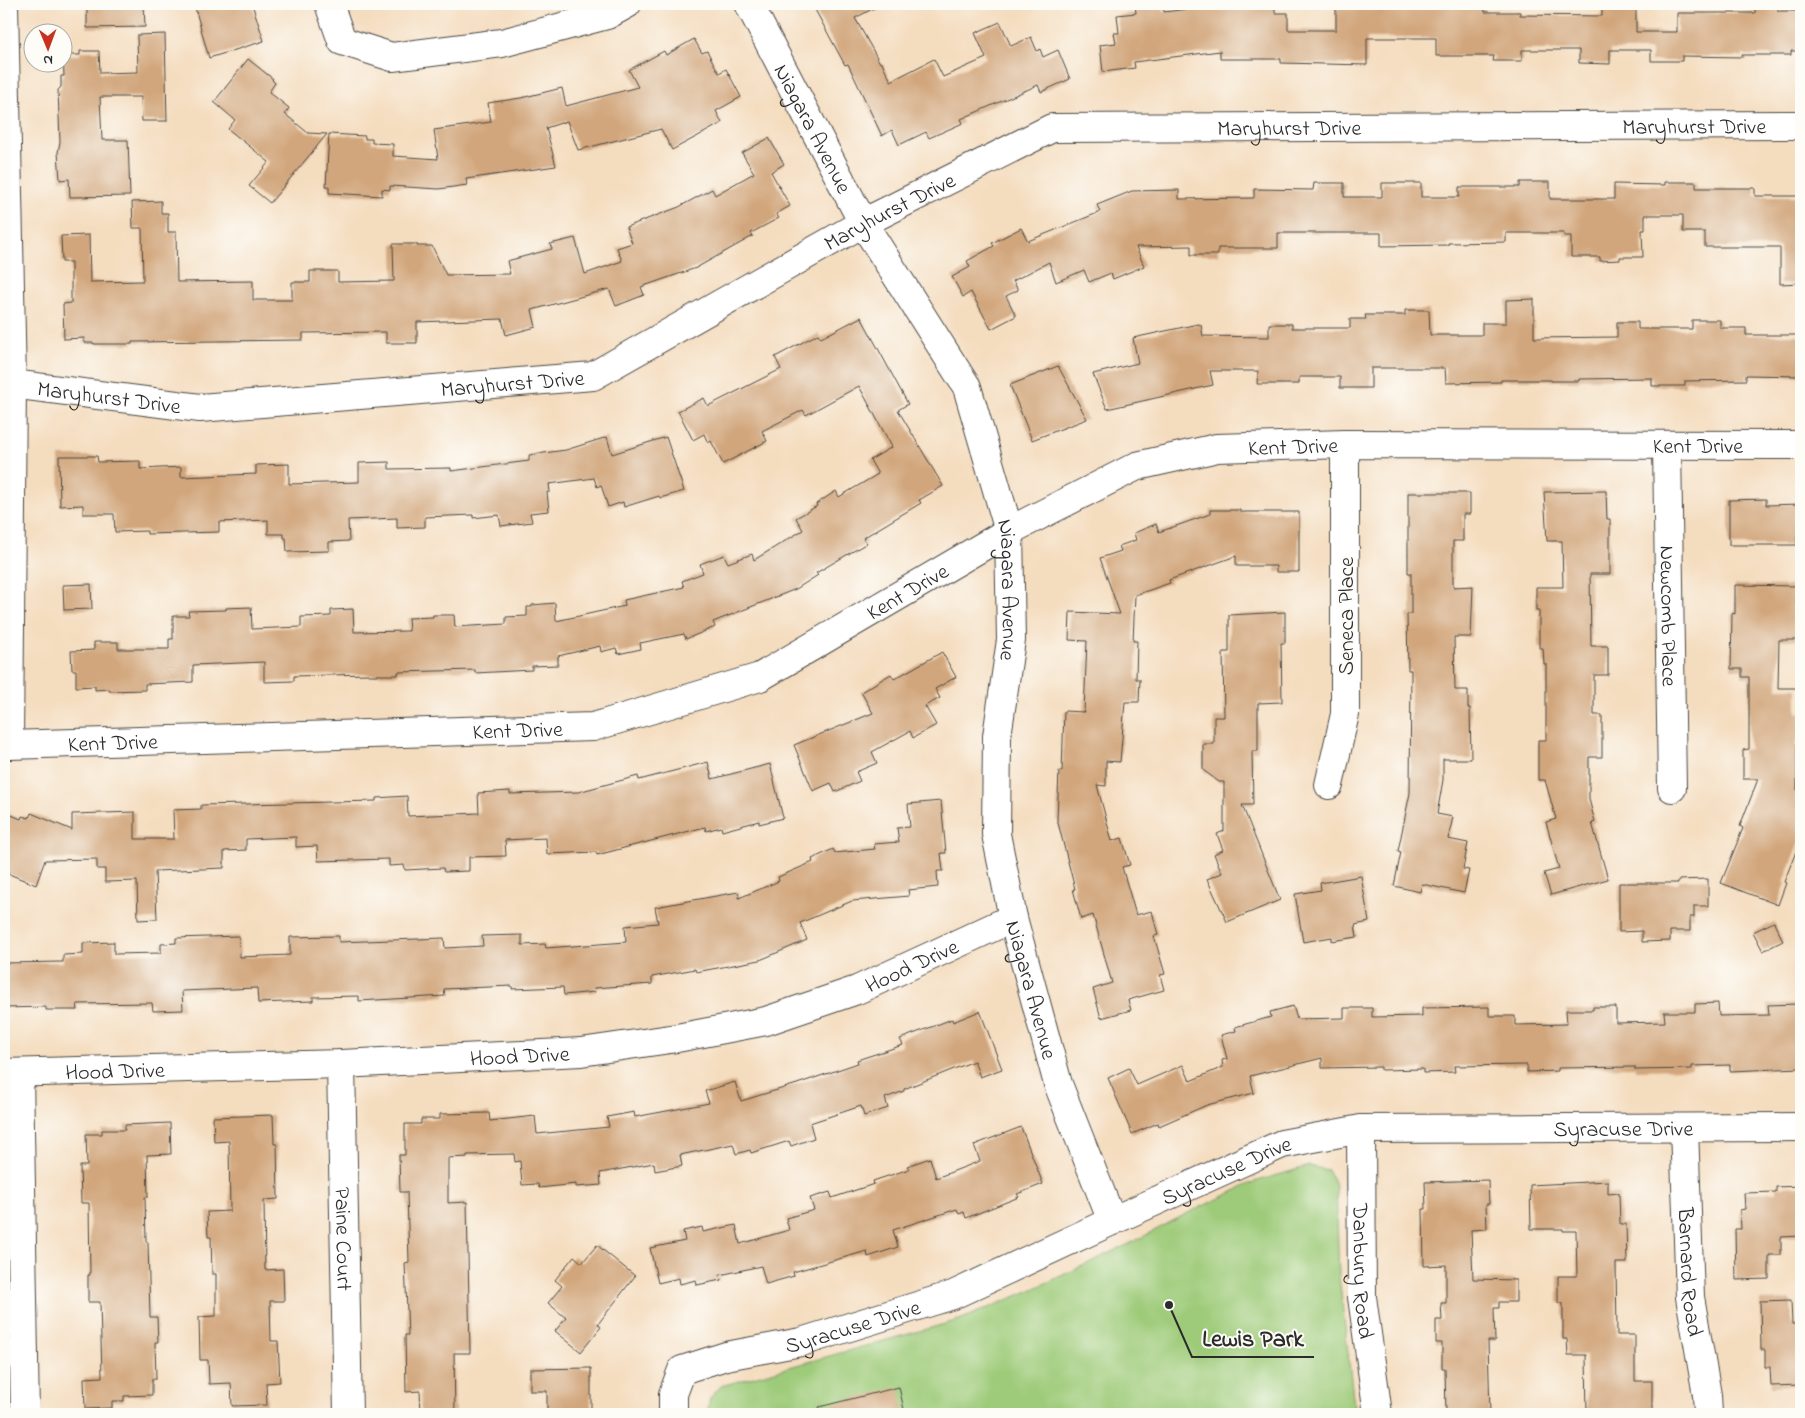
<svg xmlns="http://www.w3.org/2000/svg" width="1805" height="1418" font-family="'Indie Flower',sans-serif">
<rect width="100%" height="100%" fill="#fdfcf7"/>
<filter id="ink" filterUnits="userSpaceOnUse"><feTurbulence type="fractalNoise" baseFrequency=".02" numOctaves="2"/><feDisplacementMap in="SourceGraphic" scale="10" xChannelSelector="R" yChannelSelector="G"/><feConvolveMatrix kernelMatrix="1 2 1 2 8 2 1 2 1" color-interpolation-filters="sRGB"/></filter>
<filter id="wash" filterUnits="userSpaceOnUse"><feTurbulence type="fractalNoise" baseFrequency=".0096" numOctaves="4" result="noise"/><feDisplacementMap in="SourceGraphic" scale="20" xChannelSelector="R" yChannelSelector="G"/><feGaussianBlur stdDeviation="1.12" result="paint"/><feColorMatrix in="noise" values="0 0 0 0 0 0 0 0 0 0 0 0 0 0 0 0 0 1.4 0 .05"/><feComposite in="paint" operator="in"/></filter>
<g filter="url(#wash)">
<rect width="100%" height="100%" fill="#f4dcbe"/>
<path fill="#9ecb79" stroke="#647b52" d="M1309 1166 1328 1170 1336 1186 1339 1275 1355 1414H707L710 1398 721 1386 959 1320 1031 1290 1129 1244 1186 1214 1254 1182Z"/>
<g id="blocks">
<path fill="#d1a67b" d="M87 4H144L145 27 87 28Z
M194 4H252L264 41 209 58Z
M812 4H882L855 18 880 63H882L891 81 934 59 943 77 986 58 975 33 1000 22 1011 46 1031 37 1037 51 1040 49 1043 57 1058 50 1070 79 1041 92 1038 85 961 119 963 123 929 138 926 132 899 145 892 130 882 136 848 64 845 65Z
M1135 4H1163L1164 12 1226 4H1275V13H1288V30H1336V4H1484L1485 12H1520V15L1602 16V4H1636V32H1677V13H1755V4H1778V11H1801V51H1791V55H1742L1743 57 1682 56V61H1651V50H1610V64L1579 63V50H1522V61H1493L1494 56H1436V38H1367V65L1281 63V59H1220V51L1134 62 1135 68 1103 72 1100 45 1116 43 1114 33H1119L1117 15 1136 13Z
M165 34 167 121H142L141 97H100L102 140H128L130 196 70 197 69 179 60 180 58 152 60 142 58 90 61 87V76H64L63 55H80V51H99L100 73 138 72 137 35Z
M694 39 702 53 707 51 719 73 726 69 741 97 716 111 722 123 672 150 661 129 578 150 567 121 546 128 556 166 466 179 467 185 439 189 390 186V190L382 189V196L329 193V186H326L329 134 365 136V139H372V143L393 144V156L438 159 434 130 491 122 488 103 521 98 562 88 566 106 638 87 629 70 664 51 666 55Z
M248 59 273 79 272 80 275 83 269 92 289 108 285 114 308 133 327 134 270 203 249 186 269 162 228 129 235 120 214 102Z
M769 138 784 164 771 172 790 206 776 214 779 218 751 233 753 236 696 268 641 287 644 295 616 306 609 289 532 310 536 327 506 335 502 319 417 322V343H386V332L303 333V340L132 342V344H94V343H84V338L64 339 63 304 71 303V262H62L61 236 89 235 90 282 143 281 142 228H133L132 202 161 201V213H168V232H176L177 282 253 281V300H292V282H310V271H338V282L394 281 393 244H417V246H432L446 275 510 274 507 261 552 249 550 244 575 238 585 274 622 261 617 248 632 243 626 227 679 207 712 189 715 195 754 173 742 153Z
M1520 182H1550V199H1614V184L1665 185V182H1696V188H1755V196H1801V283L1780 284V247H1705V232H1683V215H1645V230H1642L1643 257H1620V260L1600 261V257H1571V236H1564V233H1506V242L1448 243V245L1381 246V233H1278V248H1218V255H1191V246L1136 247 1144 266 1113 279 1111 273 1089 282 1084 270 1056 282 1049 262 1013 281 1018 290 1006 296 1016 316 991 329 971 292 963 297 952 277 970 267 967 261 994 246 992 243 1021 228 1028 241 1100 212 1097 205 1132 191 1179 190V199L1254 198V189L1313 190 1314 183H1344V197H1382V183H1421V197H1459V187H1520Z
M1534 299V338L1617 337V322H1638V329H1692V320H1720V328H1746V335H1801V376L1746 375V380L1685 381V386H1652V378L1579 379V381H1551V380H1501V382L1446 383 1445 368H1371V388H1340V377H1299V384H1257L1258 371H1210L1213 385 1107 409 1093 374 1138 363 1133 338 1198 324 1201 325 1203 336 1269 337V324H1292V328H1350V319H1366L1365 315H1405V310H1429L1430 335H1482V323H1506V300Z
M861 317 908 404 898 410 943 486 919 500 921 503 863 538 867 543 816 573 818 575 796 589 713 622 715 627 686 639 684 634 640 643 641 649 618 654 616 648 601 652 600 646 558 656V665L532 666V670L475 673V670L398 672V675H368V674L294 676V681L264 682V662L193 665V682L145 684V690L109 691V689L95 690V686L76 687V670H72L71 651 94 650V642H118V649H169V639H173V616H189L188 611 226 610V608L251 607 252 629 301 627V617L331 616V610L353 609 354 632 409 631 408 618 433 617V615H454L455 627 506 624V617L527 616V607H532V605L555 603 556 621 625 606 624 600 684 587 682 581 703 573 700 564 724 555 728 563 752 554 754 560 803 530 796 518 817 506 816 504 836 491 839 497 878 474 870 460 892 447 859 386 806 415 803 410 762 431 767 441 723 464 711 441 708 443 704 434 693 440 678 411 704 398 708 406 781 369 775 357 818 334 821 338Z
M1058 366 1087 419 1032 440 1010 385Z
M607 437 612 454 666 437 684 491 660 498 659 496 624 507 623 502 608 507 601 485 597 487 594 478 549 484 550 492H547L549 511 530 513 532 522 501 526 499 515 473 518V515L425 517V527L397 528V518L348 520 349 541 329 542V551L287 552 286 538H284V534H268V520L219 522V532L147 534V531L115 532 114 514H83V505L60 506 59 456H97L98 462 140 461V469L181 467V477L256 474V465L289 464V484L359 482V463L389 462V469L451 468V471L529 461V455L566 450Z
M1606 491 1607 519H1610V574H1590L1591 646H1608V675H1594V715H1602V757H1589V799L1595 822 1592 823 1608 879 1551 895 1544 873 1559 869 1546 822 1556 819 1545 780H1538V740H1546V664H1544L1543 648H1539V610H1536V587H1563L1562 541H1547L1544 492Z
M1408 493H1470V514H1463V541H1453V587L1473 586 1471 637H1454L1455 690H1468V708H1470L1471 759H1443V780L1437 814 1453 817 1448 839 1468 843 1463 869 1469 870 1464 893 1422 884 1420 892 1394 886 1401 852 1398 851 1410 793 1411 670H1408L1407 614H1411V573H1408Z
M1766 499V505L1801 504V535H1797V545H1729V500Z
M1210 510H1240V512H1299V572H1276V566H1236V556L1169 580 1170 583 1135 595 1133 641H1137L1136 679H1140L1139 702H1125L1120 762 1106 761V786L1097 785 1112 841 1122 838 1130 865 1122 867 1136 915 1152 911 1158 935 1154 936 1165 974 1160 975 1164 990 1128 1000 1131 1010 1101 1018 1093 989 1112 983 1093 915 1081 919 1073 889H1075L1057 819 1059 771H1062L1064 711 1084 712 1087 641 1069 640 1070 612 1120 614 1100 558 1121 551 1119 546 1136 540 1134 533 1156 524 1159 532 1210 514Z
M91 584 92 609 64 610 63 585Z
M1735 585 1797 586 1796 604H1799V640H1779L1778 688H1797V713L1801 712V740H1797V790L1801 791V839L1784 882 1786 883 1778 905 1721 883 1743 828 1740 826 1758 779H1743V750L1749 749V677H1742V669H1731L1732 613 1735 614Z
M1285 612V643H1281L1282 702 1258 703V751H1252L1253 805H1242L1280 900 1227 922 1207 879 1222 873 1214 854 1223 850 1217 834 1224 831V782H1219L1203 770V744H1214V717H1224L1223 652H1229V615Z
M942 652 956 677 935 689 940 698 925 706 936 725 913 738 910 731 872 752 877 763 856 772 860 781 835 792 831 783 813 791 794 745 873 713 861 692 891 674 894 679Z
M708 762 712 779 770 764 783 818 759 824V821L722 831 721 827 706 831 705 827 597 855 596 852 547 854 546 838 505 840 506 856 469 857V871L444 872 443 868 405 870 404 865 389 866V859L318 861 317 846 296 847V837L246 839V850L224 851V868L155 871 157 919 138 920 137 881 105 882V869H97V859L45 860 36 885 4 872V812L21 819 22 816 29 818 31 813 72 830V814L135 812V839H174L173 810 201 809V805L376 801V798L407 796 408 816 479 813 478 793 510 791V794L578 792 638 776 639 780Z
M941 801 946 853H941L943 871H937L938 887 908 890 909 896 852 901 800 923 807 940 760 960 696 972 695 969 652 977V984L594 988 595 992 564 995 563 987 512 989V986L444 989 445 996 359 1001V996L313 997V1001L258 1003 257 988 182 991 183 1010 153 1011 152 1003 77 1004 78 1010H46V1007L4 1008V963L63 962V955L83 954V943L114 942V954L161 953V944L176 943V938L239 936 240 957 290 955V937L339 936V942L444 938 445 948 483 946 482 936 522 935V945L545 944 546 948 626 942 625 926 658 923 655 907 738 892 739 898 779 881 778 877 813 862 812 859 833 849 835 853 875 849 874 844 899 842 897 828 910 827 908 804Z
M1361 876 1369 922 1355 925 1357 937 1332 941V937L1303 942 1295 894 1321 890 1320 883Z
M1708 879V906H1694V917H1690V931H1670V941L1642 942V931L1619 932V883H1678V880Z
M1774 922 1783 941 1763 951 1753 932Z
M1718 1003 1719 1016 1769 1015 1768 1005 1797 1004V1014H1801V1068L1730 1071V1065L1692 1066V1069L1635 1070V1067L1558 1068V1071L1527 1072V1065L1454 1066 1455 1072 1423 1073V1069L1381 1070V1067L1322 1068V1058L1250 1076 1254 1093 1207 1105 1159 1126 1158 1123 1132 1134 1108 1078 1129 1068 1137 1085 1183 1065 1190 1081 1223 1067 1222 1060 1227 1059 1221 1035 1236 1031 1235 1027 1271 1017 1270 1012 1293 1006 1297 1019 1344 1018V1008H1372V1017L1422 1016V1008L1489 1007V1016H1515V1025L1567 1024 1566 1010H1593V1007H1616V1023L1665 1022 1664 1012H1695V1004Z
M980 1011 1002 1069 980 1077 974 1061 904 1089V1091L885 1098 888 1108 864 1116 861 1106 810 1123 814 1138 791 1146 789 1141 751 1153 750 1150 736 1154 733 1144 680 1155 682 1166 655 1171 654 1163 600 1173 601 1185 576 1187V1184L539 1188 538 1184 522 1185 520 1161 515 1162 514 1154 467 1155V1157L448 1158V1203L467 1202 470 1353H454L455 1414H421L420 1391 406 1392 405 1335H408L405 1263 409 1262 407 1192H400L399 1155H405V1124H421V1119H440V1114L489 1113 490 1121 535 1116 537 1134 609 1127 607 1117 634 1112 635 1117 709 1103 705 1091 735 1082 741 1101 797 1084 858 1063 857 1060 903 1045 900 1039 952 1019 953 1022Z
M273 1115 274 1144H277L278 1199 264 1200 265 1270 283 1269 284 1301H270L271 1341H278L280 1382 266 1383 267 1405 232 1406 231 1383 209 1384 208 1360H200L199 1317 216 1316V1274H212L211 1237H208L207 1212 230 1211 229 1141 214 1142 213 1117Z
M170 1123 171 1154 147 1155 148 1197H145L146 1242H148L150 1317H157L158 1342H155L156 1379H152V1395L124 1396V1401H112V1408L85 1409 84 1378 102 1377 100 1302H88V1275H90L89 1203H81L80 1166H87L86 1134H102V1130H125V1125Z
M1021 1127 1043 1184 1017 1194 1019 1197 966 1218 964 1212 959 1214 957 1209 893 1230 898 1247 868 1257 867 1251 793 1272 794 1276 766 1284 761 1266 720 1275 721 1280 697 1285 696 1280 680 1284 679 1278 658 1283 650 1248 685 1241 683 1231 702 1227 703 1232 736 1225 740 1244 789 1230 786 1218 814 1210 810 1198 830 1192 832 1198 874 1184 873 1181 909 1169 907 1166 930 1158 936 1178 980 1161 974 1145Z
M1488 1180 1489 1204H1486L1487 1229 1471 1230 1473 1279 1516 1280V1302H1499V1308H1494L1495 1341H1488L1490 1414H1446L1445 1368H1442V1343H1436V1320H1442L1441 1303H1446V1265L1424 1266 1423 1209H1426L1425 1182Z
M1608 1181V1194L1619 1193 1620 1224H1626L1627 1263H1616L1617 1335H1635V1381H1652V1412L1587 1414 1586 1355H1568L1567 1339H1563V1303H1558V1276H1577L1576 1231H1563V1229H1531L1530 1185Z
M1801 1186V1236L1781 1237V1255H1769V1279L1736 1280 1735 1229H1741L1740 1210 1745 1209 1744 1193 1776 1192V1187Z
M597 1245 635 1276 598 1324 601 1327 581 1352 555 1331 566 1318 548 1303 562 1286 555 1280 574 1256 582 1263Z
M1791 1300 1792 1324H1801V1385L1771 1386 1770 1367H1765V1350H1761L1760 1301Z
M591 1368V1414H547V1391H530V1369Z
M899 1387 905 1414H820L819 1407Z"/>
</g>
</g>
<g filter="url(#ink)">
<use href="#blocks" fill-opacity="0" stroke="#494641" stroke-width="1"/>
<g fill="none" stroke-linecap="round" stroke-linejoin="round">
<g stroke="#494641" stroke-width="30">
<g id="minor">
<path id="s1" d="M4 4 12 383 9 745 593 727 760 677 1009 531 1137 466 1217 448 1345 444 1801 445"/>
<path d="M329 4 342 41 392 57 502 43 607 15 627 4"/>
<path id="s2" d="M749 4 863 223 967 387 1009 531 1011 640 997 736 996 834 1013 918 1058 1084 1112 1221"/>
<path id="s3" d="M4 383 200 408 593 376 863 223 1052 128 1801 125"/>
<path id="s4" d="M1667 445 1672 788"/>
<path d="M1329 785 1345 714V444"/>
<path id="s5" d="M341 1064 348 1414"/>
<path id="s6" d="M4 1073 341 1064 581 1052 677 1038 766 1021 857 990 1013 918"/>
<path d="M19 1073 25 1414"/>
<path id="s7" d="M1684 1128 1690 1297 1707 1395 1708 1414"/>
<path id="s8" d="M1361 1129 1362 1297 1378 1414"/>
<path id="s9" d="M673 1414V1394L682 1370 726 1356 801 1342 953 1295 1112 1221 1282 1144 1361 1129 1801 1127"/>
</g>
</g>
<use href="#minor" stroke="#fff" stroke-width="28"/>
</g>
</g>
<g text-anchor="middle" stroke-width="4" stroke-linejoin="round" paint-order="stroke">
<g font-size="22" fill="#2b2b2b" stroke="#fdfcf7">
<text dy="8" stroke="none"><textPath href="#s3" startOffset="1756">Maryhurst Drive</textPath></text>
<text dy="8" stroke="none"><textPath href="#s3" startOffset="1351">Maryhurst Drive</textPath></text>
<text dy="8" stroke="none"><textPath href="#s2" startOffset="140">Niagara Avenue</textPath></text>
<text dy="8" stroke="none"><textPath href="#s3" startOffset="931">Maryhurst Drive</textPath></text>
<text dy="8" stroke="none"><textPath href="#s3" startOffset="511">Maryhurst Drive</textPath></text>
<text dy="8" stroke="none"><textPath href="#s3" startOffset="106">Maryhurst Drive</textPath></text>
<text dy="8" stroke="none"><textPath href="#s1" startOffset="2495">Kent Drive</textPath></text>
<text dy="8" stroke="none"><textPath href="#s1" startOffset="2090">Kent Drive</textPath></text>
<text dy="8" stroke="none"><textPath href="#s2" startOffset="650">Niagara Avenue</textPath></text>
<text dy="8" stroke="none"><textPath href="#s1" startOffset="1670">Kent Drive</textPath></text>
<text transform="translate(1345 616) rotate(-90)" y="8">Seneca Place</text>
<text dy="8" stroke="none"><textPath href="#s4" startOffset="171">Newcomb Place</textPath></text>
<text dy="8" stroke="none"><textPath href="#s1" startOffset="1250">Kent Drive</textPath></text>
<text dy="8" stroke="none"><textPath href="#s1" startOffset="845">Kent Drive</textPath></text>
<text dy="8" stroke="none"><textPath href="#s6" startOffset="921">Hood Drive</textPath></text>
<text dy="8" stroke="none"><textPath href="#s2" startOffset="1055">Niagara Avenue</textPath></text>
<text dy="8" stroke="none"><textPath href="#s6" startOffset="516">Hood Drive</textPath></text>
<text dy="8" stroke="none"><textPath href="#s6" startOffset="111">Hood Drive</textPath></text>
<text dy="8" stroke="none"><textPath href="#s9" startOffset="1032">Syracuse Drive</textPath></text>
<text dy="8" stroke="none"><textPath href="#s9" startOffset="628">Syracuse Drive</textPath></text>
<text dy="8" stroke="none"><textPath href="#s5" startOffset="175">Paine Court</textPath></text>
<text dy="8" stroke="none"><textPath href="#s8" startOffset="142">Danbury Road</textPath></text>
<text dy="8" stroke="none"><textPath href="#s7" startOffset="144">Barnard Road</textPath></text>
<text dy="8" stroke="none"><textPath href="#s9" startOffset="222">Syracuse Drive</textPath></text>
</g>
</g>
<path fill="none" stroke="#2b2b2b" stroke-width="2" d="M1169 1305L1192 1357H1314"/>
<circle fill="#2b2b2b" stroke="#fdfcf7" stroke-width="2" cx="1169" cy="1305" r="5"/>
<g font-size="24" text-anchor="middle" font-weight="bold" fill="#2b2b2b" stroke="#fdfcf7" stroke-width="4" stroke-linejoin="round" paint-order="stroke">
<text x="1253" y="1346">Lewis Park</text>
</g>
<rect width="1805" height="1418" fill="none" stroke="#fdfcf7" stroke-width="20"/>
<g transform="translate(48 48) rotate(179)"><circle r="24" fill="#fdfcf7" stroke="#a9a8a5"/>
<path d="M0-4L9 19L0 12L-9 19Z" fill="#c8321e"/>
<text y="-8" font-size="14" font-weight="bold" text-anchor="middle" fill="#2b2b2b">N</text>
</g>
</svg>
